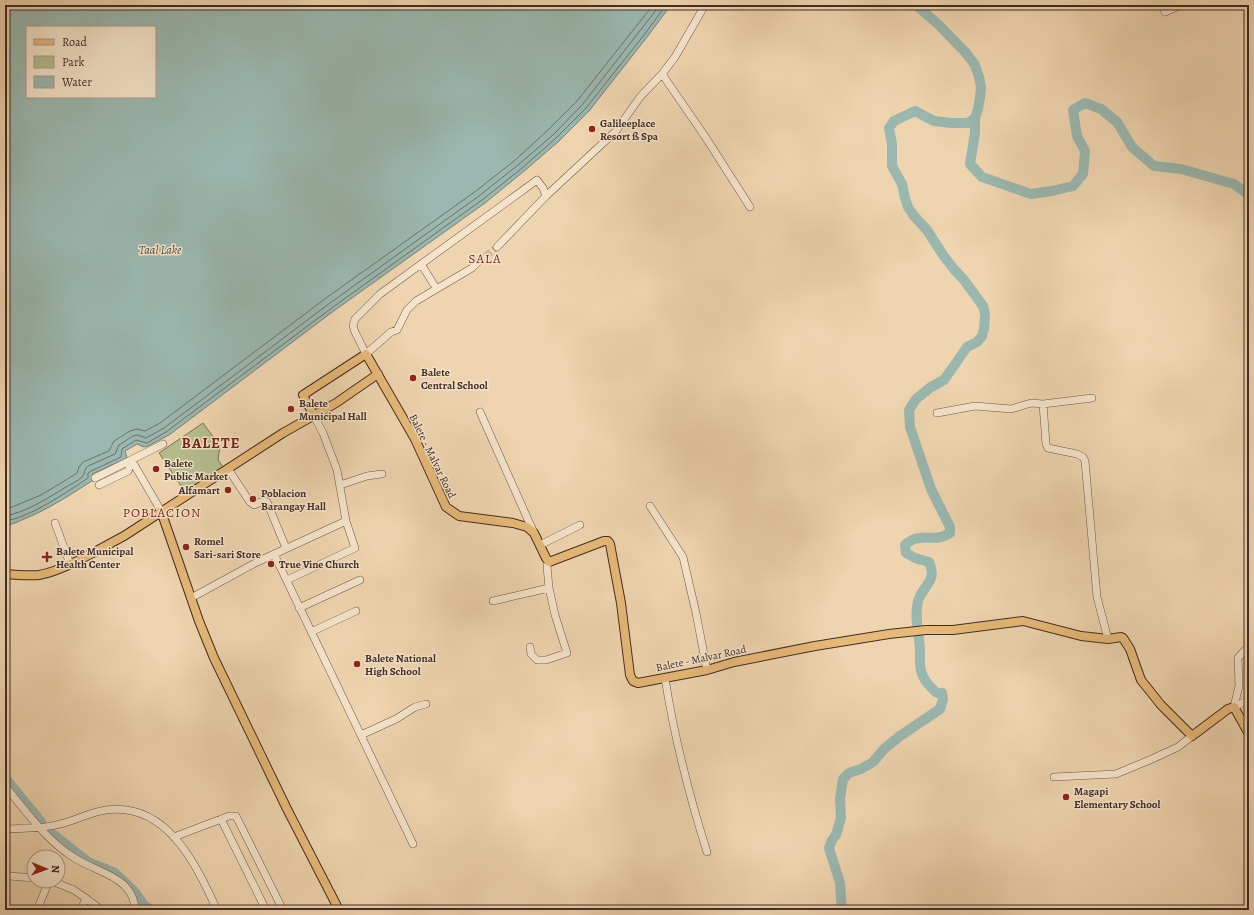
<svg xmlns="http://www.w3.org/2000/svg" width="1254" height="915" font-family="Alegreya,serif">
<rect width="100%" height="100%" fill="#efd5af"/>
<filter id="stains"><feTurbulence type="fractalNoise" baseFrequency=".005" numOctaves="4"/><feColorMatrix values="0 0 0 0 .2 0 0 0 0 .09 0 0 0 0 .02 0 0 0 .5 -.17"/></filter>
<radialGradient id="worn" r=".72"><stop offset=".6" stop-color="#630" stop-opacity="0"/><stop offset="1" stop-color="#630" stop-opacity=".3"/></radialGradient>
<path fill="#b5be8e" stroke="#7a765a" d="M203 423C209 432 215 438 220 446L218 460 223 467 185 492 159 453Z"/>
<path fill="#9ab8b0" stroke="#768079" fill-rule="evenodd" d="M5 5H671L647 37 589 111 559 141 523 172 485 203 335 310 169 435 148 446 144 447 137 444 125 451 127 458 92 474 95 479C73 493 52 507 29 517 21 520 13 525 5 525ZM27 27H155V97H27Z"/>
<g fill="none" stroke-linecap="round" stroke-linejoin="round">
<path stroke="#6d726b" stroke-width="1" d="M5 510 41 495 66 480 77 473 79 467 83 462 109 451 114 441 130 431 137 429 145 431 160 423 326 298 476 191 514 161 548 130 577 101 653 5
M5 516C27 512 48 498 66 487 71 484 78 481 82 477 85 474 84 469 88 466L115 454 119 445 133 436 138 435 146 438 164 428 330 303 479 196 518 165 553 135 582 105 660 5
M5 521C29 518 67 492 88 478V473L91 471 121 457 122 449 136 440 147 443 166 432 333 307 482 200 521 169 556 138 586 108 644 35 666 5"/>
<path stroke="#9ab8b0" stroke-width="10" d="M916 5 939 25 966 53 975 65 979 77 981 87 980 97 978 109 975 118V133L970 164 982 177 1031 194 1052 191 1073 186 1083 174 1085 151 1077 136 1073 110 1085 103 1101 109 1117 122 1132 147 1154 166 1181 169 1234 184 1249 195
M5 778 41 822
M50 832 88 862 115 873 135 892 143 904 150 910
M842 910 840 883 829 848 832 840 836 835 841 818 840 799 843 779 849 773 861 769 873 762 884 749 900 736 940 709 943 699 942 693H937C931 688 925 682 922 674 919 667 920 657 920 650 919 634 914 616 918 601 923 585 938 581 929 562L915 558 906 553 905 545C917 533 927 540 941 537 944 536 948 534 950 533V527L931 489 910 427 909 410 916 399 931 387 944 380 967 347 977 342 982 336 984 329 985 314 983 306 964 280 953 268 943 255 927 230 914 216 908 207 905 198 902 184 892 166V144L889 128 894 121 915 111 934 121 952 123H968L975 118"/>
<path stroke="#ccb394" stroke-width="7" stroke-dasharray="7 3.5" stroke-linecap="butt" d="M477 263 497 247"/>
<g stroke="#6c5748" stroke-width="8">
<path id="minor" d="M1162 5 1165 12 1181 5
M662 74 706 138 750 207
M497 247 546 196 616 131 640 97 662 74 675 57 705 5
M477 263 472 268 416 301 407 310 397 330 391 332 366 354 355 332 353 326 355 319 380 294 537 180 543 188 546 196
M421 264 436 288
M1043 404 1092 398
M480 412 534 533
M937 413 975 406 1011 409 1031 403 1043 404 1046 444 1048 448 1077 454 1083 457 1085 461 1097 597 1108 639
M132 461 161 511
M228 469 250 502 254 505 263 501 267 502 286 548
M95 478 163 444
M99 485 128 471 132 461
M340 485 367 476 382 474
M650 506 683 557 696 613 707 670
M55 523 70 564
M540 545 580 525
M274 554 413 844
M287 580 355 548 346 521 337 470 323 433 314 416
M191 598 257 562 346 521
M493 601 549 588 547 566 549 562
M299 608 360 580
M311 632 356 611
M530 647 531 654 537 660H546L567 653 555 615 549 588
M665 678C674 736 689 795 707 852
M1234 707 1239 686 1238 658 1245 650 1249 648
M1234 707 1249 700
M361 735 396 719 415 707 426 704
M1054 777 1116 774 1152 759 1178 747 1192 736
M5 786C26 811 45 839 73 857 89 868 110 872 124 885 131 892 135 901 135 910
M221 819 266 910
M5 829C23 828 42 829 60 824 75 821 90 812 106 810 167 802 196 864 217 910
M174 837 229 816H236L283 910
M5 880 9 876 34 878
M52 881 74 890 102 910
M37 910 49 881
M81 910 86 898"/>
</g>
<g stroke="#402d26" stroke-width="10">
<path id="major" d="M314 416 303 395 366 354 415 439 446 507 459 516 513 523 527 527 534 533 546 558 549 562 604 541H608L610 544 621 603 630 675 633 681 638 683 707 670 734 662 815 646 889 634 926 630H953L1023 621 1081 636 1108 639 1121 637 1123 638 1130 649 1141 680 1161 705 1192 736 1228 709 1234 707 1249 734
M161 511 199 621 214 658 287 809 339 910
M5 574C16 575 28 576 39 575 64 571 101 548 124 536L283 433 336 403 378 374"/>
</g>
<use href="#minor" stroke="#f5e4cb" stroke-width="7"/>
<use href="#major" stroke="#e8ba78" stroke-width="8"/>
</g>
<g fill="#8f2418" stroke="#f5e4cb" stroke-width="1.5">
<circle cx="592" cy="129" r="4"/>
<circle cx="413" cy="378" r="4"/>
<circle cx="291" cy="409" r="4"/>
<circle cx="156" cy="469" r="4"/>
<circle cx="228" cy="490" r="4"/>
<circle cx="253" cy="499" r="4"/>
<circle cx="186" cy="547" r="4"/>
<path d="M45 551h4v4h4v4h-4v4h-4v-4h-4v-4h4z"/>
<circle cx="271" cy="564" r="4"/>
<circle cx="357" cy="664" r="4"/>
<circle cx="1066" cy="797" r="4"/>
</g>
<g text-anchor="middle" stroke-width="3" stroke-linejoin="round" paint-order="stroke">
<g font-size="11" font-weight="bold" fill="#402d26" stroke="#f5e4cb" text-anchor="start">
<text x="600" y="127">Galileeplace<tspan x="600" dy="13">Resort ß Spa</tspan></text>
<text x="421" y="376">Balete<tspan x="421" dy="13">Central School</tspan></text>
<text x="299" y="407">Balete<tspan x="299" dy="13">Municipal Hall</tspan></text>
<text x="164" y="467">Balete<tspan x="164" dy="13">Public Market</tspan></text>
<text x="220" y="494" text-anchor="end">Alfamart</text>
<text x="261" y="497">Poblacion<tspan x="261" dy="13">Barangay Hall</tspan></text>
<text x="194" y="545">Romel<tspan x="194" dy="13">Sari-sari Store</tspan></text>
<text x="56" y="555">Balete Municipal<tspan x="56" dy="13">Health Center</tspan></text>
<text x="279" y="568">True Vine Church</text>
<text x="365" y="662">Balete National<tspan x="365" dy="13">High School</tspan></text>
<text x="1074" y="795">Magapi<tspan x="1074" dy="13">Elementary School</tspan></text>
</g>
<g font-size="11" fill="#402d26" stroke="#f5e4cb">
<text transform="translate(433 456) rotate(64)" y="4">Balete - Malvar Road</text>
<text transform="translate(701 658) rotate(-12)" y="4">Balete - Malvar Road</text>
</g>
<g font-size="12" font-style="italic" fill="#524942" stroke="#f5e4cb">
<text x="160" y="254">Taal Lake</text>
</g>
<g font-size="13" letter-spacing="1" fill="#7a1f14" stroke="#f5e4cb">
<text x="485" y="263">SALA</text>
<text x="162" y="517">POBLACION</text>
</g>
<g font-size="15" font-weight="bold" letter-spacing="1" fill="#7a1f14" stroke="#f5e4cb">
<text x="211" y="448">BALETE</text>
</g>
</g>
<rect width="1254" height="915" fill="none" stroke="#efd5af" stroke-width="20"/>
<rect x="6" y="6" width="1242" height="903" fill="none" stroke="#402d26" stroke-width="2"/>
<rect x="10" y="10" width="1234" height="895" fill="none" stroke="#402d26"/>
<rect x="26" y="26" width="130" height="72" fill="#f5e4cb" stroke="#ad9b89"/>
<rect x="34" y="39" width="20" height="6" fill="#e8ba78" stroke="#ad9b89"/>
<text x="62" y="46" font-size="12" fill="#402d26">Road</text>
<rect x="34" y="56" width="20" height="12" fill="#b5be8e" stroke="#ad9b89"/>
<text x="62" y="66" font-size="12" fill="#402d26">Park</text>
<rect x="34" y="76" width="20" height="12" fill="#9ab8b0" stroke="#ad9b89"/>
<text x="62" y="86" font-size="12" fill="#402d26">Water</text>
<g transform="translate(46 869) rotate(91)"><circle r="19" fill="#f5e4cb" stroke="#ad9b89"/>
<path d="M0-3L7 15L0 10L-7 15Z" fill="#8f2418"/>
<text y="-6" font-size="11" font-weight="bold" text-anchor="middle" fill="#402d26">N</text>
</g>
<rect width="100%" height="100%" filter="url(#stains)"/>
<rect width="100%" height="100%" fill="url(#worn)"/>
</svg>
